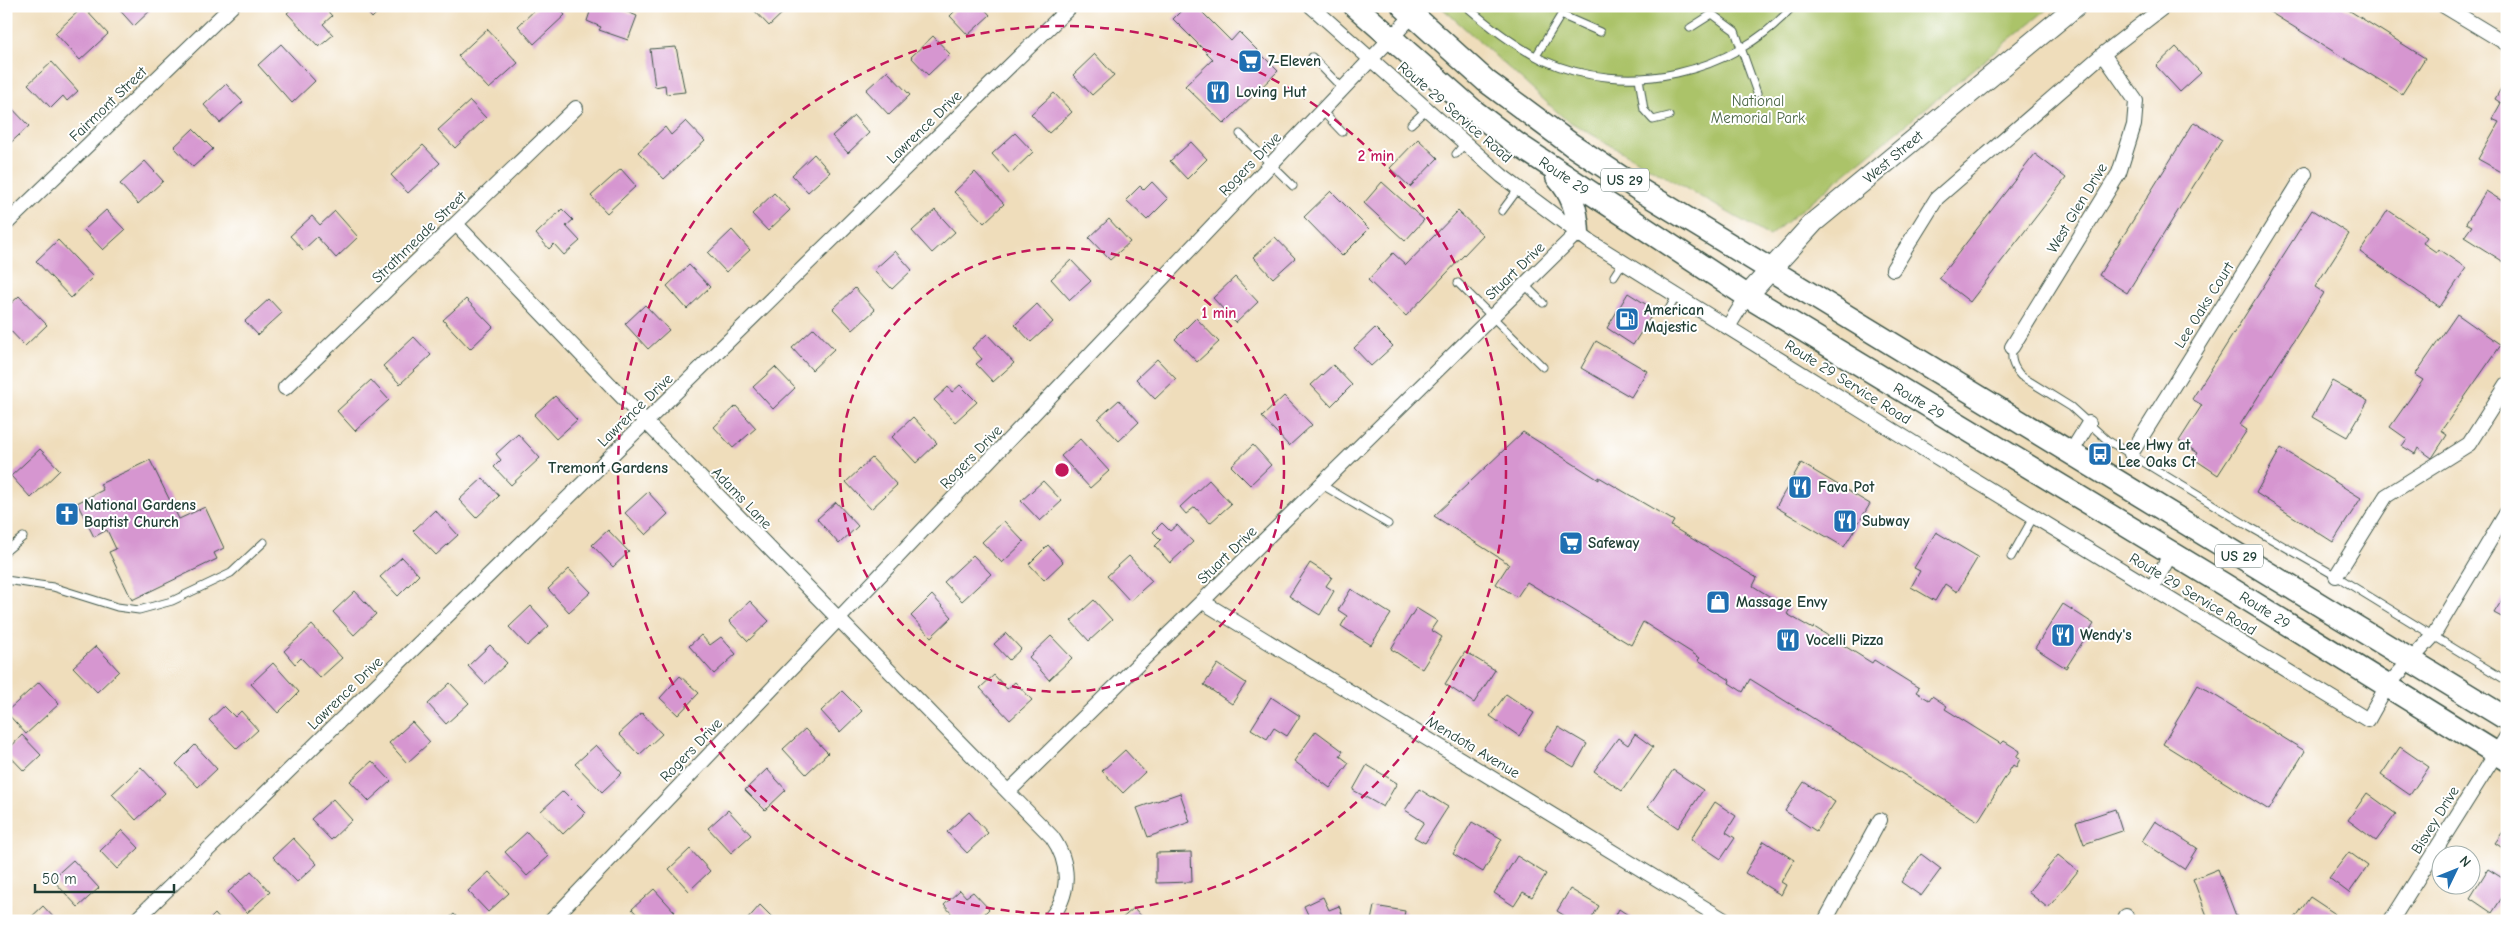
<svg xmlns="http://www.w3.org/2000/svg" width="2513" height="927" font-family="'Comic Neue',sans-serif">
<rect width="100%" height="100%" fill="#fff"/>
<filter id="ink" filterUnits="userSpaceOnUse"><feTurbulence type="fractalNoise" baseFrequency=".02" numOctaves="2"/><feDisplacementMap in="SourceGraphic" scale="10" xChannelSelector="R" yChannelSelector="G"/><feConvolveMatrix kernelMatrix="1 2 1 2 8 2 1 2 1" color-interpolation-filters="sRGB"/></filter>
<filter id="wash" filterUnits="userSpaceOnUse"><feTurbulence type="fractalNoise" baseFrequency=".0096" numOctaves="4" result="noise"/><feDisplacementMap in="SourceGraphic" scale="20" xChannelSelector="R" yChannelSelector="G"/><feGaussianBlur stdDeviation="1.12" result="paint"/><feColorMatrix in="noise" values="0 0 0 0 0 0 0 0 0 0 0 0 0 0 0 0 0 1.4 0 .05"/><feComposite in="paint" operator="in"/></filter>
<g filter="url(#wash)">
<rect width="100%" height="100%" fill="#efddbb"/>
<path fill="#abc369" stroke="#65804e" d="M1440 6H2051L1769 236 1565 119Z"/>
<g id="blocks">
<path fill="#d696d0" d="M116 6H155L134 26Z
M295 6H299L303 10 308 6H323L332 16 323 24 333 35 319 47 287 13Z
M362 6H384L372 18Z
M539 6H557L565 15 534 44 518 26Z
M592 6H613L637 16 628 40 599 30 601 27 587 21Z
M750 6H790L769 26Z
M960 6H982L990 15 968 35 950 16Z
M1186 6H1196L1231 41 1239 32 1278 71 1224 124 1185 86 1213 59 1173 19Z
M2260 6H2342L2425 58 2402 94Z
M83 7 108 34 80 60 55 33Z
M487 29 518 63 489 89 458 56Z
M933 36 950 54 928 75 911 57Z
M281 44 315 81 292 103 258 65Z
M676 47 685 92 666 94 665 85 655 87 650 49Z
M2176 47 2201 73 2180 92 2156 66Z
M1095 54 1114 75 1092 95 1073 75Z
M52 62 78 91 67 101 63 96 51 108 28 84Z
M887 71 910 95 889 115 866 90Z
M2507 78V175L2478 159 2499 122 2492 119 2501 103 2495 99Z
M226 84 243 102 220 123 204 105Z
M1054 93 1072 112 1049 133 1031 114Z
M470 101 486 118 455 148 438 130Z
M6 102 29 126 6 147Z
M854 116 869 133 848 153 832 136Z
M686 121 705 141 664 179 638 152 665 127 671 135Z
M2194 122 2222 140 2127 293 2099 275Z
M193 129 213 149 193 167 174 147Z
M1015 133 1033 152 1010 174 992 154Z
M1418 139 1438 158 1410 187 1390 168Z
M1191 142 1207 159 1187 179 1170 161Z
M423 145 440 163 408 193 391 175Z
M814 154 830 172 808 192 792 175Z
M2035 154 2066 178 1970 302 1939 278Z
M145 161 163 181 138 204 120 184Z
M621 169 636 186 607 213 591 196Z
M975 172 1004 204 984 223 954 192Z
M1152 182 1168 199 1147 220 1126 200 1140 186 1144 190Z
M1382 182 1424 220 1405 241 1364 203Z
M1331 191 1369 229 1342 256 1304 217Z
M2486 191 2507 204V264L2464 237 2472 226 2466 223Z
M774 193 790 210 768 231 752 214Z
M562 209 573 220 566 226 580 241 564 255 554 244 549 249 536 234Z
M106 210 125 230 103 250 84 230Z
M935 210 955 232 932 253 912 231Z
M2312 210 2349 234 2315 287 2324 293 2240 425 2247 430 2218 475 2194 459 2198 453 2179 441 2202 405 2192 399Z
M2388 210 2427 237 2423 243 2436 252 2438 249 2466 268 2440 307 2360 252Z
M335 211 358 237 336 258 317 237 303 250 290 236 312 216 320 225Z
M1458 211 1483 235 1406 316 1368 280 1393 253 1406 265Z
M1109 219 1130 242 1110 260 1089 238Z
M732 230 750 250 726 272 708 253Z
M1275 237 1295 258 1273 278 1253 257Z
M58 240 93 277 71 298 36 261Z
M895 251 912 270 892 289 874 270Z
M1071 260 1091 281 1070 300 1051 279Z
M689 265 710 287 687 309 667 286Z
M1235 277 1258 302 1236 323 1213 298Z
M855 288 875 310 853 330 833 309Z
M1628 293 1655 310 1633 345 1607 328Z
M19 296 47 325 25 346 6 326V308Z
M269 299 282 313 258 335 245 321Z
M466 299 493 327 470 349 443 320Z
M1037 304 1053 322 1031 342 1015 325Z
M645 305 669 330 648 349 625 324Z
M2457 314 2501 345 2441 431 2447 435 2432 458 2418 448 2415 454 2402 446 2407 439 2390 427 2423 380 2415 375Z
M1196 318 1219 342 1197 362 1175 339Z
M814 328 834 349 812 370 792 348Z
M1375 328 1393 346 1371 366 1354 348Z
M987 334 1014 363 993 382 976 364 982 359 972 348Z
M414 337 431 355 400 384 383 366Z
M1596 341 1647 371 1631 397 1581 368Z
M1157 359 1176 379 1155 399 1136 379Z
M1333 365 1352 385 1331 406 1311 385Z
M775 367 795 388 773 409 753 387Z
M371 380 389 400 355 431 337 411Z
M2332 381 2368 401 2347 437 2312 417Z
M960 385 977 402 955 422 934 400 948 387 952 392Z
M555 396 577 420 556 439 534 415Z
M1284 396 1312 425 1289 446 1262 417Z
M1119 400 1139 422 1119 441 1098 419Z
M736 406 756 428 733 448 714 427Z
M913 417 937 443 916 463 892 437Z
M1523 432 1599 480V477L1674 521 1671 526 1757 578 1753 586 1790 609 1787 614 1813 629 1814 627 1872 663 1874 660 1919 688 1916 692 1929 700 1932 696 1947 706 1945 709 2001 744 2004 741 2020 751 2016 757 2020 759 2016 767 2013 765 1978 821 1750 679 1743 692 1729 683 1730 680 1698 660 1700 658 1643 622 1631 645 1527 582 1517 597 1496 584 1509 564 1434 516Z
M518 434 540 458 511 485 494 467 501 460 496 454Z
M1080 439 1109 471 1090 488 1061 456Z
M1253 445 1271 465 1250 485 1231 466Z
M2281 448 2361 498 2333 542 2256 493Z
M40 449 60 470 31 498 11 476Z
M872 458 897 485 871 509 846 482Z
M150 460 179 519 205 507 224 548 214 553 217 559 132 600 109 552 116 549 107 530 94 537 77 503 103 490 100 484Z
M1801 463 1870 504 1844 547 1776 507Z
M483 478 499 496 476 518 459 500Z
M1209 480 1231 504 1210 523 1195 507 1186 514 1180 507Z
M1043 481 1062 501 1040 521 1021 501Z
M648 492 668 514 646 535 625 513Z
M836 502 858 526 839 544 817 519Z
M435 510 458 535 436 555 413 531Z
M1004 521 1024 542 1002 563 982 542Z
M1162 523 1170 531 1177 525 1193 542 1170 563 1155 546 1161 540 1153 532Z
M608 530 629 552 613 567 592 545Z
M1936 532 1978 557 1957 592 1945 584 1935 601 1911 587 1920 571 1914 568Z
M1048 545 1063 562 1044 580 1029 564Z
M973 555 991 574 962 601 944 582Z
M1129 556 1152 581 1130 601 1107 576Z
M402 557 419 575 398 596 380 577Z
M1310 563 1332 577 1326 586 1334 591 1320 615 1289 596Z
M569 569 591 592 569 612 548 589Z
M1351 589 1391 614 1371 645 1341 626 1347 616 1338 610Z
M355 591 376 614 354 635 333 612Z
M2507 592V620L2494 613Z
M932 595 952 617 931 637 911 616Z
M1094 600 1112 620 1089 641 1071 621Z
M750 601 769 621 748 641 729 621Z
M2063 604 2094 624 2066 668 2035 648Z
M531 606 549 626 527 646 509 627Z
M1416 608 1437 621 1431 630 1442 637 1422 669 1391 649Z
M312 625 342 658 320 678 301 658 295 664 284 651Z
M1006 633 1021 649 1009 660 994 644Z
M701 635 710 645 721 637 736 654 714 674 689 646Z
M1051 636 1072 658 1049 680 1029 657Z
M490 645 507 663 485 684 468 666Z
M96 646 119 671 97 692 73 667Z
M1465 652 1495 670 1474 703 1445 684Z
M273 663 299 692 278 713 251 684Z
M1218 664 1246 683 1232 704 1204 685Z
M994 675 1007 689 1015 682 1032 700 1010 720 980 688Z
M680 676 699 693 678 715 660 698Z
M39 682 59 704 26 734 6 712Z
M450 683 469 703 446 724 428 704Z
M2198 685 2305 751 2269 810 2163 744Z
M842 691 862 711 840 732 821 711Z
M1506 694 1534 713 1519 736 1490 716Z
M1271 697 1300 716 1287 736 1274 728 1267 739 1251 729Z
M224 706 235 717 241 711 258 730 237 749 209 720Z
M642 713 662 734 639 755 619 734Z
M412 722 430 742 407 763 389 743Z
M1558 727 1587 744 1574 767 1544 750Z
M805 729 828 753 806 774 783 749Z
M1316 731 1343 751 1340 756 1349 763 1330 788 1294 761Z
M1635 734 1653 747 1622 791 1594 771 1618 738 1628 745Z
M22 735 41 755 24 771 6 752Z
M195 745 217 769 198 787 176 764Z
M596 745 622 773 602 792 575 764Z
M2400 747 2429 767 2410 795 2381 775Z
M1125 750 1145 772 1123 793 1102 771Z
M372 761 391 781 369 801 350 781Z
M1367 765 1397 783 1383 807 1353 790Z
M141 767 165 793 136 820 112 794Z
M767 769 786 790 765 810 745 790Z
M1673 770 1703 790 1678 828 1648 807Z
M1804 782 1835 802 1816 831 1785 811Z
M1419 789 1448 807 1425 843 1414 837 1424 822 1405 810Z
M563 791 585 813 563 834 541 811Z
M1180 793 1190 822 1148 837 1137 808Z
M2367 793 2396 814 2376 841 2348 820Z
M333 799 352 820 331 840 311 819Z
M1715 802 1736 816 1726 832 1735 838 1721 859 1691 839Z
M2115 809 2122 831 2084 844 2076 822Z
M728 810 751 835 731 853 708 828Z
M969 812 988 833 967 853 947 832Z
M2155 821 2197 848 2184 869 2142 841Z
M1472 822 1502 839 1483 872 1453 854Z
M2507 826V851L2495 843Z
M122 830 139 848 117 869 100 851Z
M527 832 549 856 527 876 505 852Z
M293 838 317 864 297 882 273 857Z
M1764 841 1794 860 1781 882 1786 885 1781 895 1745 873Z
M690 849 710 871 689 891 669 869Z
M1191 852 1192 882 1156 883V853Z
M2349 852 2368 866 2349 893 2329 878Z
M1921 854 1941 869 1921 896 1901 882Z
M2058 855 2078 871 2048 908 2028 892Z
M1517 856 1546 874 1532 897 1523 892 1514 906 1494 893Z
M73 860 99 888 78 907 52 879Z
M2218 869 2238 921H2209L2193 879Z
M2488 869 2507 881V890L2492 913 2470 898Z
M251 871 270 892 247 913 228 892Z
M489 872 509 893 488 912 468 891Z
M654 889 675 912 666 921H643L632 909Z
M1570 889 1599 906 1590 921H1573L1557 911Z
M960 890 966 897 973 892 989 909 977 921H958L944 905Z
M1323 897 1329 910 1339 906 1345 921H1311L1304 906Z
M2310 897 2334 913 2328 921H2293Z
M760 905 776 921H746Z
M43 906 57 921H27Z
M1374 906 1405 911 1403 921H1371Z
M1134 908 1146 921H1119Z
M1619 909 1637 921H1613Z
M215 914 221 921H208Z
M454 914 460 921H446Z"/>
</g>
</g>
<g filter="url(#ink)">
<use href="#blocks" fill-opacity="0" stroke="#3e5548" stroke-width="1"/>
<g fill="none" stroke-linecap="round" stroke-linejoin="round">
<g stroke="#3e5548" stroke-width="9">
<path id="lane" d="M1466 6C1490 27 1514 46 1543 60 1626 98 1733 75 1793 6
M1561 15 1600 32
M1690 28 1712 14 1735 31 1757 93
M1536 56 1561 15V6
M1312 57 1343 89
M1639 78 1644 110 1653 120 1669 116
M1323 112 1342 132
M1411 124 1427 109
M1240 134 1293 186
M1456 154 1465 143
M1502 211 1519 188
M1614 276 1623 262
M1458 283 1543 367
M1524 284 1543 303
M1669 309 1677 295
M2012 347C2011 359 2012 366 2021 376L2071 407 2107 440 2250 527 2336 576 2507 681
M1322 485 1388 524
M6 551 23 537
M2011 557 2034 516
M6 580 53 587 117 607 139 610 172 601 231 573 264 542"/>
</g>
<g stroke="#3e5548" stroke-width="16">
<path id="street" d="M1311 6 1502 176 1589 241 1920 447 2368 720 2387 686 2433 636 2507 512
M2444 6 2507 44
M6 224 232 6
M456 224 646 422 1052 837C1071 864 1071 896 1048 921
M1893 269 1937 198 2103 54 2165 6
M1728 327 1747 296
M2012 347 2119 173 2134 125 2136 101 2103 54
M285 388 576 108
M2070 454 2089 423
M2131 454 2305 174
M2336 576 2386 496 2469 444 2507 384
M2152 588 2171 553
M1203 602 1726 921
M1008 792 1578 232
M135 921 1071 6
M551 921 1413 15
M1825 921 1880 820
M2124 921 2126 916
M2391 921 2507 736"/>
</g>
<g stroke="#3e5548" stroke-width="22">
<path id="secondary" d="M1747 296 1814 222 2076 6"/>
</g>
<g stroke="#3e5548" stroke-width="25">
<path id="primary" d="M1355 6 1475 112 1517 144 1747 296 2223 584 2507 760
M1403 6 1486 81 1572 145 1640 190 2507 719
M1557 177C1572 194 1577 209 1578 232"/>
</g>
<use href="#lane" stroke="#fff" stroke-width="7"/>
<use href="#street" stroke="#fff" stroke-width="14"/>
<use href="#secondary" stroke="#fff" stroke-width="20"/>
<use href="#primary" stroke="#fff" stroke-width="22"/>
</g>
</g>
<g fill="none" stroke="#c2185b" stroke-width="2.5" stroke-dasharray="9 6">
<circle cx="1062" cy="470" r="222"/>
<circle cx="1062" cy="470" r="444"/>
</g>
<defs>
<g id="supermarket-square" transform="scale(1.25)"><rect x="-9" y="-9" width="18" height="18" rx="4" fill="#1f6fb2" stroke="#fff"/><path d="M-6-5.5h2.5l.6 2H6L4.5 2H-2.5L-4.4-4H-6ZM-1.5 3.2a1.3 1.3 0 1 0 .1 0ZM3 3.2a1.3 1.3 0 1 0 .1 0Z" fill="#fff"/></g>
<g id="restaurant-square" transform="scale(1.25)"><rect x="-9" y="-9" width="18" height="18" rx="4" fill="#1f6fb2" stroke="#fff"/><path d="M-5-6h1v4h1v-4h1v4h1v-4h1v5L-1.5 .5V6h-2V.5L-5-1ZM5-6V6H3V1.5H1.5Q1.5-4 5-6Z" fill="#fff"/></g>
<g id="fuel-square" transform="scale(1.25)"><rect x="-9" y="-9" width="18" height="18" rx="4" fill="#1f6fb2" stroke="#fff"/><path d="M-5.5-6h7V0h2V4h1.3V-2.5L3-4.5l.8-.8L6-3V5H2.5V1h-1V6h-7ZM-4.2-4.7v3.2H.2V-4.7Z" fill="#fff"/></g>
<g id="bus-square" transform="scale(1.25)"><rect x="-9" y="-9" width="18" height="18" rx="4" fill="#1f6fb2" stroke="#fff"/><path d="M-5-6H5V4H4V6H2V4H-2V6H-4V4H-5ZM-3.5-4V0h7V-4ZM-3.5 1.2v1.5H-2V1.2ZM2 1.2v1.5H3.5V1.2Z" fill="#fff"/></g>
<g id="church-square" transform="scale(1.25)"><rect x="-9" y="-9" width="18" height="18" rx="4" fill="#1f6fb2" stroke="#fff"/><path d="M-1.2-6h2.4v3.5h3.3v2.4h-3.3V6h-2.4V-.1h-3.3v-2.4h3.3Z" fill="#fff"/></g>
<g id="shop-square" transform="scale(1.25)"><rect x="-9" y="-9" width="18" height="18" rx="4" fill="#1f6fb2" stroke="#fff"/><path d="M-5-2.5h2.3a2.7 3.5 0 0 1 5.4 0H5L5.5 6h-11ZM-1.5-2.5h3a1.5 2.3 0 0 0-3 0Z" fill="#fff"/></g>
</defs>
<g fill-rule="evenodd">
<use href="#supermarket-square" x="1250" y="61"/>
<use href="#restaurant-square" x="1218" y="92"/>
<use href="#fuel-square" x="1627" y="319"/>
<use href="#bus-square" x="2100" y="454"/>
<use href="#restaurant-square" x="1800" y="487"/>
<use href="#church-square" x="67" y="514"/>
<use href="#restaurant-square" x="1845" y="521"/>
<use href="#supermarket-square" x="1571" y="543"/>
<use href="#shop-square" x="1718" y="602"/>
<use href="#restaurant-square" x="2063" y="635"/>
<use href="#restaurant-square" x="1788" y="640"/>
</g>
<g text-anchor="middle" stroke-width="4" stroke-linejoin="round" paint-order="stroke">
<g fill="#fff" stroke="#627771" stroke-width="1">
<rect x="1601" y="168.5" width="48" height="23" rx="4"/>
<rect x="2215" y="544.5" width="48" height="23" rx="4"/>
</g>
<g font-size="14" font-weight="bold" fill="#1f3d34">
<text x="1625" y="185">US 29</text>
<text x="2239" y="561">US 29</text>
</g>
<g font-size="15" font-weight="bold" fill="#1f3d34" stroke="#fff" text-anchor="start">
<text x="1268" y="66">7-Eleven</text>
<text x="1236" y="97">Loving Hut</text>
<text x="1644" y="315">American<tspan x="1644" dy="17">Majestic</tspan></text>
<text x="2118" y="450">Lee Hwy at<tspan x="2118" dy="17">Lee Oaks Ct</tspan></text>
<text x="1818" y="492">Fava Pot</text>
<text x="84" y="510">National Gardens<tspan x="84" dy="17">Baptist Church</tspan></text>
<text x="1862" y="526">Subway</text>
<text x="1588" y="548">Safeway</text>
<text x="1736" y="607">Massage Envy</text>
<text x="2080" y="640">Wendy's</text>
<text x="1806" y="645">Vocelli Pizza</text>
</g>
<g font-size="15" fill="#496544" stroke="#fff">
<text x="1758" y="106">National<tspan x="1758" dy="17">Memorial Park</tspan></text>
</g>
<g font-size="15" fill="#1f3d34" stroke="#fff">
<text transform="translate(108 104) rotate(-44)" y="5">Fairmont Street</text>
<text transform="translate(1455 112) rotate(41)" y="5">Route 29 Service Road</text>
<text transform="translate(924 127) rotate(-44)" y="5">Lawrence Drive</text>
<text transform="translate(1893 157) rotate(-40)" y="5">West Street</text>
<text transform="translate(1250 164) rotate(-46)" y="5">Rogers Drive</text>
<text transform="translate(1564 176) rotate(34)" y="5">Route 29</text>
<text transform="translate(2077 208) rotate(-59)" y="5">West Glen Drive</text>
<text transform="translate(419 237) rotate(-44)" y="5">Strathmeade Street</text>
<text transform="translate(1515 271) rotate(-44)" y="5">Stuart Drive</text>
<text transform="translate(2204 305) rotate(-58)" y="5">Lee Oaks Court</text>
<text transform="translate(1848 382) rotate(32)" y="5">Route 29 Service Road</text>
<text transform="translate(1919 401) rotate(31)" y="5">Route 29</text>
<text transform="translate(635 410) rotate(-44)" y="5">Lawrence Drive</text>
<text transform="translate(971 457) rotate(-46)" y="5">Rogers Drive</text>
<text transform="translate(742 498) rotate(46)" y="5">Adams Lane</text>
<text transform="translate(1227 555) rotate(-44)" y="5">Stuart Drive</text>
<text transform="translate(2193 594) rotate(31)" y="5">Route 29 Service Road</text>
<text transform="translate(2265 610) rotate(32)" y="5">Route 29</text>
<text transform="translate(345 693) rotate(-44)" y="5">Lawrence Drive</text>
<text transform="translate(1473 747) rotate(31)" y="5">Mendota Avenue</text>
<text transform="translate(691 750) rotate(-46)" y="5">Rogers Drive</text>
<text transform="translate(2435 820) rotate(-58)" y="5">Bisvey Drive</text>
</g>
<g font-size="16" font-weight="bold" fill="#1f3d34" stroke="#fff">
<text x="608" y="473">Tremont Gardens</text>
</g>
</g>
<circle cx="1062" cy="470" r="8" fill="#c2185b" stroke="#fff" stroke-width="2.5"/>
<g font-size="15" text-anchor="middle" font-weight="bold" fill="#c2185b" stroke="#fff" stroke-width="4" stroke-linejoin="round" paint-order="stroke">
<text x="1376" y="161">2 min</text>
<text x="1219" y="318">1 min</text>
</g>
<rect width="2513" height="927" fill="none" stroke="#fff" stroke-width="25"/>
<g transform="translate(2456 870) rotate(47)"><circle r="24" fill="#ffffff" stroke="#a5b1ae"/>
<path d="M0-4L9 19L0 12L-9 19Z" fill="#1f6fb2"/>
<text y="-8" font-size="14" font-weight="bold" text-anchor="middle" fill="#1f3d34">N</text>
</g>
<path d="M35 884v8h139v-8" fill="none" stroke="#1f3d34" stroke-width="2.5"/>
<text x="42" y="884" font-size="15" fill="#1f3d34" stroke="#ffffff" stroke-width="4" paint-order="stroke">50 m</text>
</svg>
